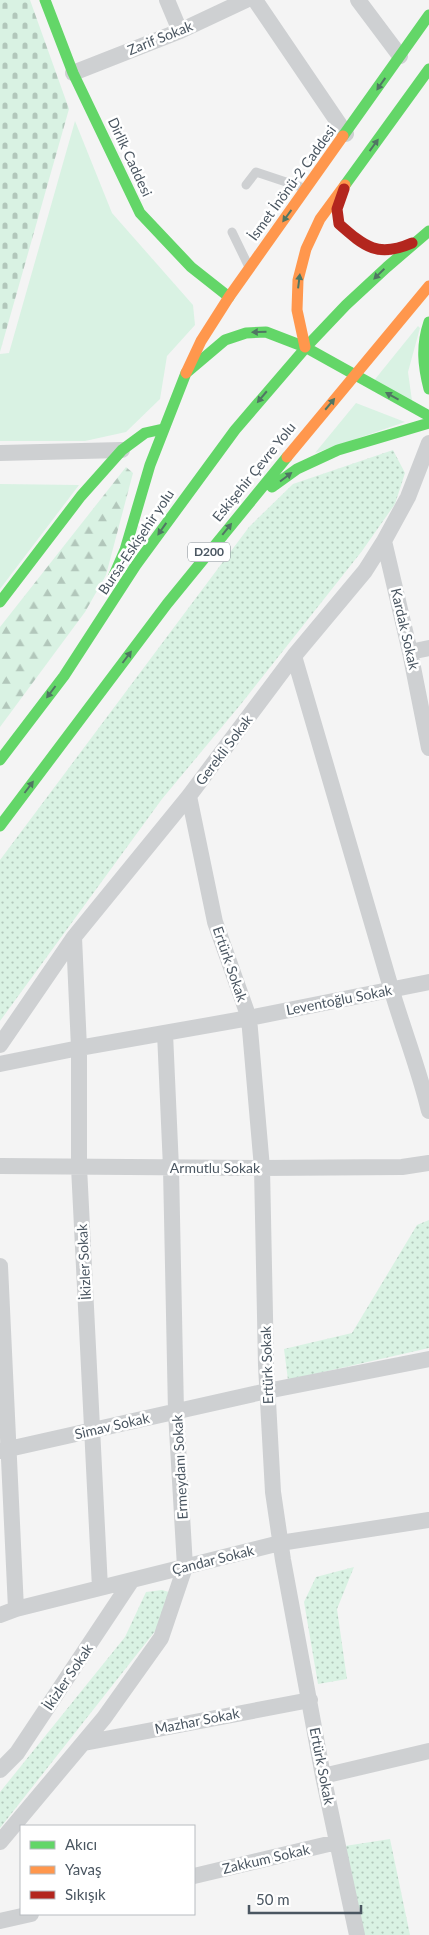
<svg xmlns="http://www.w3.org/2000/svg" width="429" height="1935" font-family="Lato,sans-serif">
<defs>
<pattern id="forest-firs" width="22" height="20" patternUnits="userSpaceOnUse" patternTransform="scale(1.25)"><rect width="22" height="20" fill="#d9f2e3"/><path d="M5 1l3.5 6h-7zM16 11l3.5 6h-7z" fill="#b2c7bb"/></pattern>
<pattern id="cemetery-stones" width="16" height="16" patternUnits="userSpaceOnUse" patternTransform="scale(1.25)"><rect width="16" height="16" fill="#d9f2e3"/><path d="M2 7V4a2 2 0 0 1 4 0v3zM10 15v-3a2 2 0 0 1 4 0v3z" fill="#b2c7bb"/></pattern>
<pattern id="park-dots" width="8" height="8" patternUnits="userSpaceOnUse" patternTransform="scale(1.25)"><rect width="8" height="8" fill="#d9f2e3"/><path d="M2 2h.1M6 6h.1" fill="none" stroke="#b2c7bb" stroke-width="1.8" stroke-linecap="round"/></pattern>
</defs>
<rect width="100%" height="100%" fill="#f4f4f4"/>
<path fill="#d9f2e3" d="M75 121 112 213 193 305 195 325 167 356 160 399 126 432 85 441H0V354L9 353Z
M418 326 420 328 408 372 412 401 372 383Z
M356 403 405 422 315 453Z
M0 484 79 485 0 589Z"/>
<path fill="url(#forest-firs)" d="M126 467 133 473 106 575 85 612 0 727V627Z"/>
<path fill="url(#cemetery-stones)" d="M0 0H30L69 109 0 352Z"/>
<path fill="url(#park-dots)" d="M393 450 405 473 395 504 362 551 241 704 162 799 0 1021V860L249 527 293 484Z
M429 1220V1348L288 1380 284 1349 352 1333 417 1225Z
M354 1567 337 1609 347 1679 318 1684 304 1602 316 1577Z
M162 1590 169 1592 156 1630 0 1828V1792L125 1637 146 1592Z
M390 1839 410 1935H364L345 1846Z"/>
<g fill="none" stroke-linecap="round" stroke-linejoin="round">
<path stroke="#ced0d2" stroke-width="9" d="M246 185 256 172 304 188
M232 232 248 265"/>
<path stroke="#ced0d2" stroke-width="16" d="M167 0 180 31
M255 0 346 134
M358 0 400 56
M73 73 180 31 246 0
M0 453 122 450
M384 541 410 652 429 748
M410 652 429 648
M294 656C327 766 359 877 391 988 403 1029 419 1069 429 1111
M189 796 215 922 249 1018 262 1168 266 1365 273 1492 283 1560 323 1776 357 1935
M74 937 79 1048V1167L100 1588
M0 1045 74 937 189 796 294 656 365 571 384 541 408 497 429 443
M0 1064 79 1048 249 1018 429 982
M0 1166 262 1168 402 1167 429 1163
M0 1266 16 1609
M0 1451 267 1391 429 1359
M0 1615 16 1609 280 1543 429 1520
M84 1743 310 1700
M0 1770 17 1753 132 1580
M323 1776 429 1751
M0 1842 104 1718 161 1638 185 1567 176 1412 171 1168 165 1033
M194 1876 337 1842
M0 1921 31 1914"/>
<path stroke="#63d668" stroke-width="11" d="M45 0 73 73 140 213 191 267 229 297
M343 136 429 15
M345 185 429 69
M429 322C421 346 423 365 429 389
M272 487 297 469 338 450 429 423
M112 580 125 550 150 465 186 373 225 340 246 333 266 332 305 347 429 416
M0 602 81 496 122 450 145 433 163 429
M0 760 64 676 136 565 235 430 308 345 346 305 387 267 429 231
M0 826 167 604 287 457"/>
<path stroke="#ff974d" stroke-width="11" d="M305 347 297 310 298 280 306 249 320 219 345 185
M186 373 201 341 229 297 343 136
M287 457 429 286"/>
<path stroke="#b3261e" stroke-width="11" d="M344 189 337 209 339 224C365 247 378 258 412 243"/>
</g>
<defs><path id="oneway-solid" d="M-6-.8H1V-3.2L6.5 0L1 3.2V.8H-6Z" transform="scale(1.25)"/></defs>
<g fill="#507663">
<use href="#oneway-solid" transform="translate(381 84) rotate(125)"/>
<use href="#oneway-solid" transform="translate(374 145) rotate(-54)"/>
<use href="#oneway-solid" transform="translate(287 216) rotate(126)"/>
<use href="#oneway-solid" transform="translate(379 274) rotate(136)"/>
<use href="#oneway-solid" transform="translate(299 281) rotate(-83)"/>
<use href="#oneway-solid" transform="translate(259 332) rotate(179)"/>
<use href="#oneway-solid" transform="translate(392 396) rotate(-151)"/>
<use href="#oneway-solid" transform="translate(262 397) rotate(130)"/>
<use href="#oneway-solid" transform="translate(330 404) rotate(-50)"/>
<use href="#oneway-solid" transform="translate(286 477) rotate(-37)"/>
<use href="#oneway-solid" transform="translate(162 529) rotate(125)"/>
<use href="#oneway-solid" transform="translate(227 529) rotate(-51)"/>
<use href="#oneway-solid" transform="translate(127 657) rotate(-53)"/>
<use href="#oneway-solid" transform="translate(51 692) rotate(127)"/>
<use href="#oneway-solid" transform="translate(29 787) rotate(-53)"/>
</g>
<g text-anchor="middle" stroke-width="5" stroke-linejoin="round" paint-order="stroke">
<rect fill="#fff" stroke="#808990" stroke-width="1" x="188" y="542.5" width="42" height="19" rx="4"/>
<g font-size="12" font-weight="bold" fill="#4a5661">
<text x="209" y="556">D200</text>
</g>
<g font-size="14" fill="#4a5661" stroke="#fff">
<text transform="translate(160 38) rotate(-22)" y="5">Zarif Sokak</text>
<text transform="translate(130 157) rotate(65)" y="5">Dirlik Caddesi</text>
<text transform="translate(292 183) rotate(-54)" y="5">İsmet İnönü-2 Caddesi</text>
<text transform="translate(254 472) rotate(-51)" y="5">Eskişehir Çevre Yolu</text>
<text transform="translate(136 542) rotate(-56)" y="5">Bursa-Eskişehir yolu</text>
<text transform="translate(405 629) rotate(77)" y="5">Kardak Sokak</text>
<text transform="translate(224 750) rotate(-53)" y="5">Gerekli Sokak</text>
<text transform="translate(230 964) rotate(71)" y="5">Ertürk Sokak</text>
<text transform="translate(339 1000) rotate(-11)" y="5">Leventoğlu Sokak</text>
<text x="215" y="1173">Armutlu Sokak</text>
<text transform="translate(84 1262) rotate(-93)" y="5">İkizler Sokak</text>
<text transform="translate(267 1365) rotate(-92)" y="5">Ertürk Sokak</text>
<text transform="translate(112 1426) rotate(-13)" y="5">Simav Sokak</text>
<text transform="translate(180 1467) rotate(-93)" y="5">Ermeydanı Sokak</text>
<text transform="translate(213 1560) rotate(-14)" y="5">Çandar Sokak</text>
<text transform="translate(68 1677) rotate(-56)" y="5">İkizler Sokak</text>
<text transform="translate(197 1721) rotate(-11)" y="5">Mazhar Sokak</text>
<text transform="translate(322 1766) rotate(79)" y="5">Ertürk Sokak</text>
<text transform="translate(266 1859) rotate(-13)" y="5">Zakkum Sokak</text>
</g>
</g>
<rect x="20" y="1825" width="175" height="90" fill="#ffffff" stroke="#b7bbc0"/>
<rect x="30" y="1841" width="25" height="8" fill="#63d668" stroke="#b7bbc0"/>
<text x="65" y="1850" font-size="15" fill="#4a5661">Akıcı</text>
<rect x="30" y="1866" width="25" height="8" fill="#ff974d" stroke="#b7bbc0"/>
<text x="65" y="1875" font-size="15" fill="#4a5661">Yavaş</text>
<rect x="30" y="1891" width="25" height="8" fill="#b3261e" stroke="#b7bbc0"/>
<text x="65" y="1900" font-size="15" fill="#4a5661">Sıkışık</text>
<path d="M249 1905v8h112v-8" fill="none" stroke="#4a5661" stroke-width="2.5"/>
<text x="256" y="1905" font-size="15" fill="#4a5661" stroke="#ffffff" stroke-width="4" paint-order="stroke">50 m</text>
</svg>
